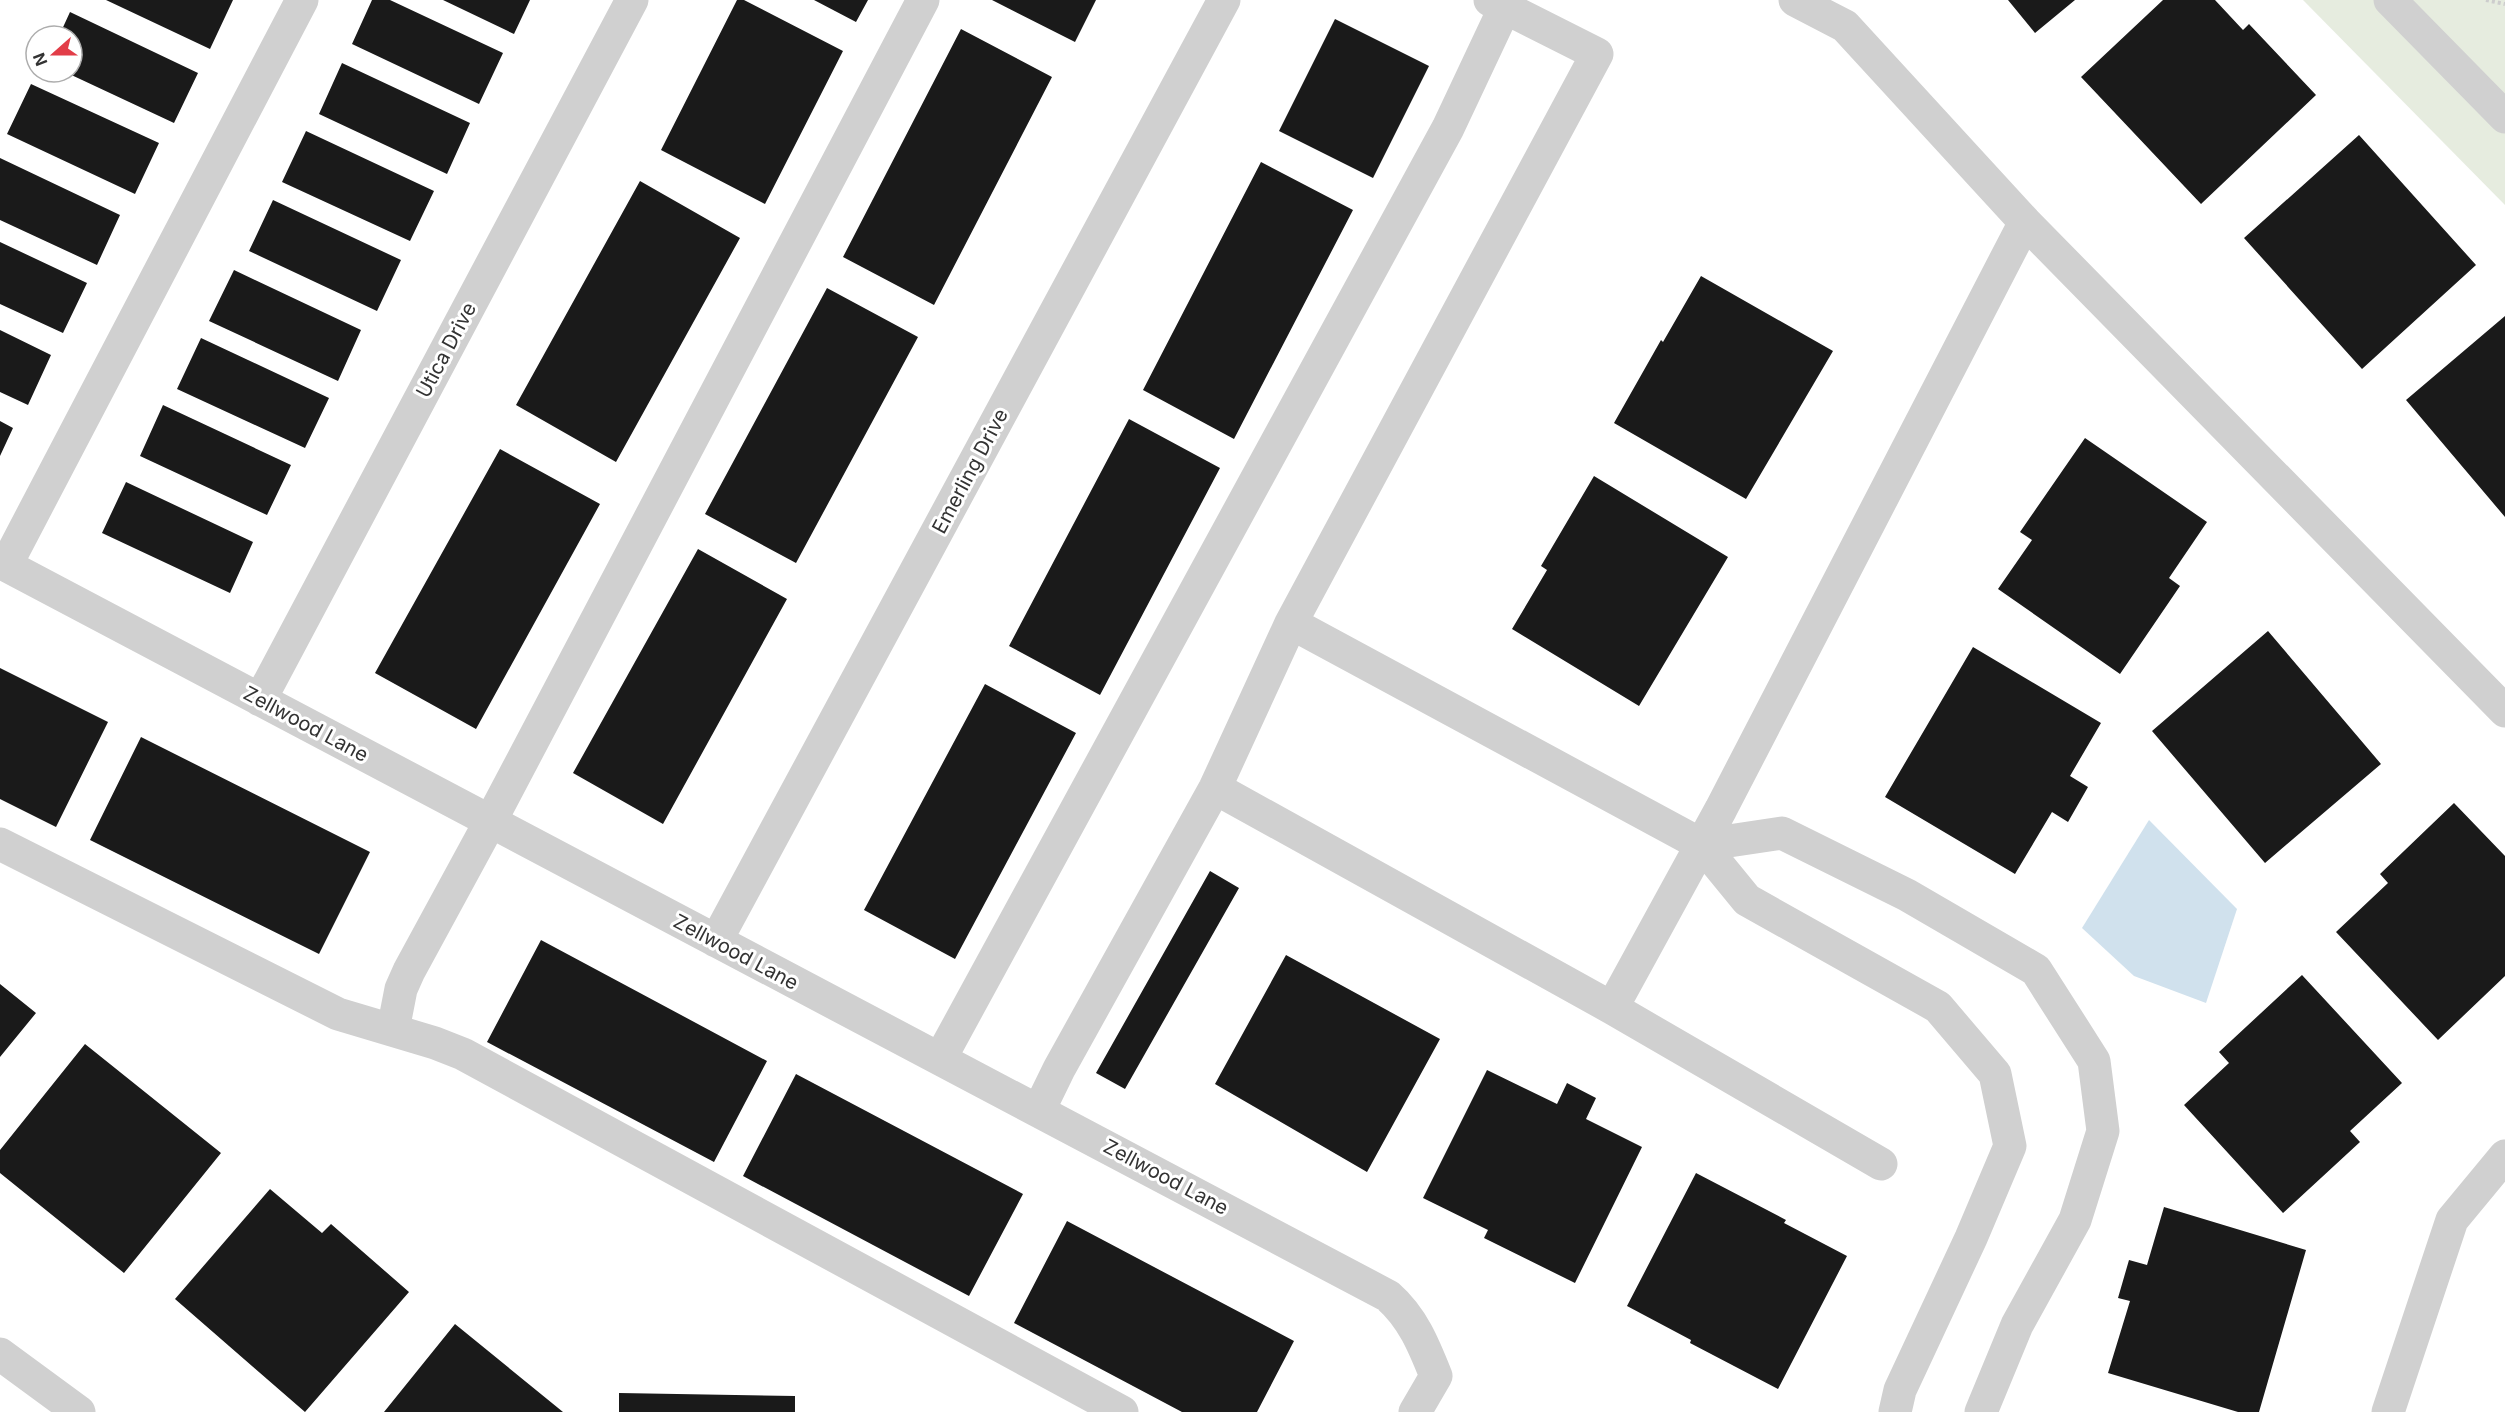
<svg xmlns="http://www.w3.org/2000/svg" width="2505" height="1412" font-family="Inter,sans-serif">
<rect width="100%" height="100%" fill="#fff"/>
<path fill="#e6ecdf" d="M2303 0H2505V205Z"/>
<path fill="#d0e1ed" d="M2149 820 2237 909 2206 1003 2134 976 2082 928Z"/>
<path fill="#1a1a1a" d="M106 0H233L210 49Z
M372 0H390L503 53 479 104 352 44Z
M443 0H530L514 34Z
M737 0H744L843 51 765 204 661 150Z
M814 0H868L856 22Z
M992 0H1096L1075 42Z
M2008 0H2075L2035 33Z
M2163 0H2215L2243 30 2249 24 2316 95 2201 204 2081 77Z
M70 12 198 73 174 123 65 72H72V36H59Z
M1335 19 1429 66 1373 178 1279 131Z
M961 29 1052 77 934 305 843 257Z
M342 63 470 123 447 174 319 114Z
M31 84 159 143 135 194 7 134Z
M306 131 434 191 410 241 282 182Z
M2359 135 2476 265 2362 369 2244 238Z
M0 158 120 215 97 265 0 220Z
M1261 162 1353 210 1234 439 1143 390Z
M640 181 740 238 616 462 516 405Z
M273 200 401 260 377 311 249 251Z
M0 242 87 283 63 333 0 304Z
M234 270 361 330 338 381 209 321Z
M1701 276 1833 351 1746 499 1614 423 1661 340 1663 342Z
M827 288 918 337 796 563 705 514Z
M2505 316V517L2406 400Z
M0 330 51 355 28 405 0 392Z
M201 338 329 398 305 448 177 389Z
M163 405 291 465 267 515 140 456Z
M1129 419 1220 468 1100 695 1009 646Z
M0 421 13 428 0 456Z
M2085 438 2207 522 2169 578 2180 586 2120 674 1998 589 2032 540 2020 532Z
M500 449 600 504 476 729 375 673Z
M1594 476 1728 557 1639 706 1512 629 1547 570 1541 566Z
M126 482 253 542 230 593 102 533Z
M698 549 787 599 663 824 573 773Z
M2268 631 2381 764 2265 863 2152 731Z
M1973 647 2101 723 2070 776 2088 787 2068 822 2052 812 2015 874 1885 797Z
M0 668 108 722 56 827 0 799Z
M985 684 1076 733 955 959 864 910Z
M141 737 370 852 319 954 90 840Z
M2454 803 2505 856V976L2438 1040 2336 932 2388 883 2380 874Z
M1210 871 1239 888 1125 1089 1096 1073Z
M541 940 767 1061 714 1162 487 1042Z
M1286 955 1440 1039 1367 1172 1215 1084Z
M2302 975 2402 1083 2350 1131 2360 1142 2283 1213 2184 1105 2229 1063 2219 1052Z
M0 984 36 1013 0 1057Z
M85 1044 221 1153 124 1273 0 1173V1150Z
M1487 1070 1557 1104 1567 1083 1596 1098 1586 1119 1642 1147 1575 1283 1484 1238 1488 1230 1423 1198Z
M796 1074 1023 1194 969 1296 743 1176Z
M1696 1173 1786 1220 1784 1223 1847 1256 1778 1389 1690 1343 1691 1340 1627 1306Z
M270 1189 322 1233 331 1224 409 1292 305 1412 175 1299Z
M2164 1207 2306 1250 2259 1412H2238L2108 1373 2130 1301 2118 1298 2129 1260 2147 1265Z
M1067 1221 1294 1341 1257 1412H1182L1014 1323Z
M455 1324 563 1412H384Z
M619 1393 795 1396V1412H619Z"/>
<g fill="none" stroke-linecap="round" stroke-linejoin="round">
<path stroke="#cdcdcd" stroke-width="4" stroke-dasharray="3 3" stroke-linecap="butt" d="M2486 0 2505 4"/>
<path stroke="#d0d0d0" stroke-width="33" d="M1795 0 1845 26 2025 222 2505 711
M2390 0 2505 117
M0 562 1388 1296C1413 1318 1424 1346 1436 1376L1415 1412
M6 565 302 0
M1291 623 1702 845 1747 900 1938 1007 1995 1074 2010 1146 1971 1238 1900 1390 1895 1412
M260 700 632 0
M1215 788 1612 1008 1881 1164
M0 844 338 1014 435 1043 463 1054 1122 1412
M1702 845 1782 833 1907 895 2036 970 2094 1061 2103 1131 2075 1220 2017 1325 1981 1412
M716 941 1224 0
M1612 1008 1721 809 2025 222
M393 1030 401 989 409 971 490 822 923 0
M940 1059 1448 128 1505 7
M1039 1110 1059 1069 1215 788 1291 623 1597 54 1490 0
M0 1354 79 1412
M2388 1412 2452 1220 2505 1156"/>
</g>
<g text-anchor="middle" stroke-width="6" stroke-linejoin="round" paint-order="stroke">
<g font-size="20" fill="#333" stroke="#fff">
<text transform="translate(446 350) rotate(-62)" y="7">Utica Drive</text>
<text transform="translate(970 471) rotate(-62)" y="7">Emerling Drive</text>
<text transform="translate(306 724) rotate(28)" y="7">Zellwood Lane</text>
<text transform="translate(736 952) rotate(28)" y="7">Zellwood Lane</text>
<text transform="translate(1166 1177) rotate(28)" y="7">Zellwood Lane</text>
</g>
</g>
<g transform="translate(54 54) rotate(249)"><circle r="28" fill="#ffffff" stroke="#adadad" stroke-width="1.5"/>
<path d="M0-4.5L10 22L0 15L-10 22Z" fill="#e23d48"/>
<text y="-9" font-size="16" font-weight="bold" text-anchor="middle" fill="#333333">N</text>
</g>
</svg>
